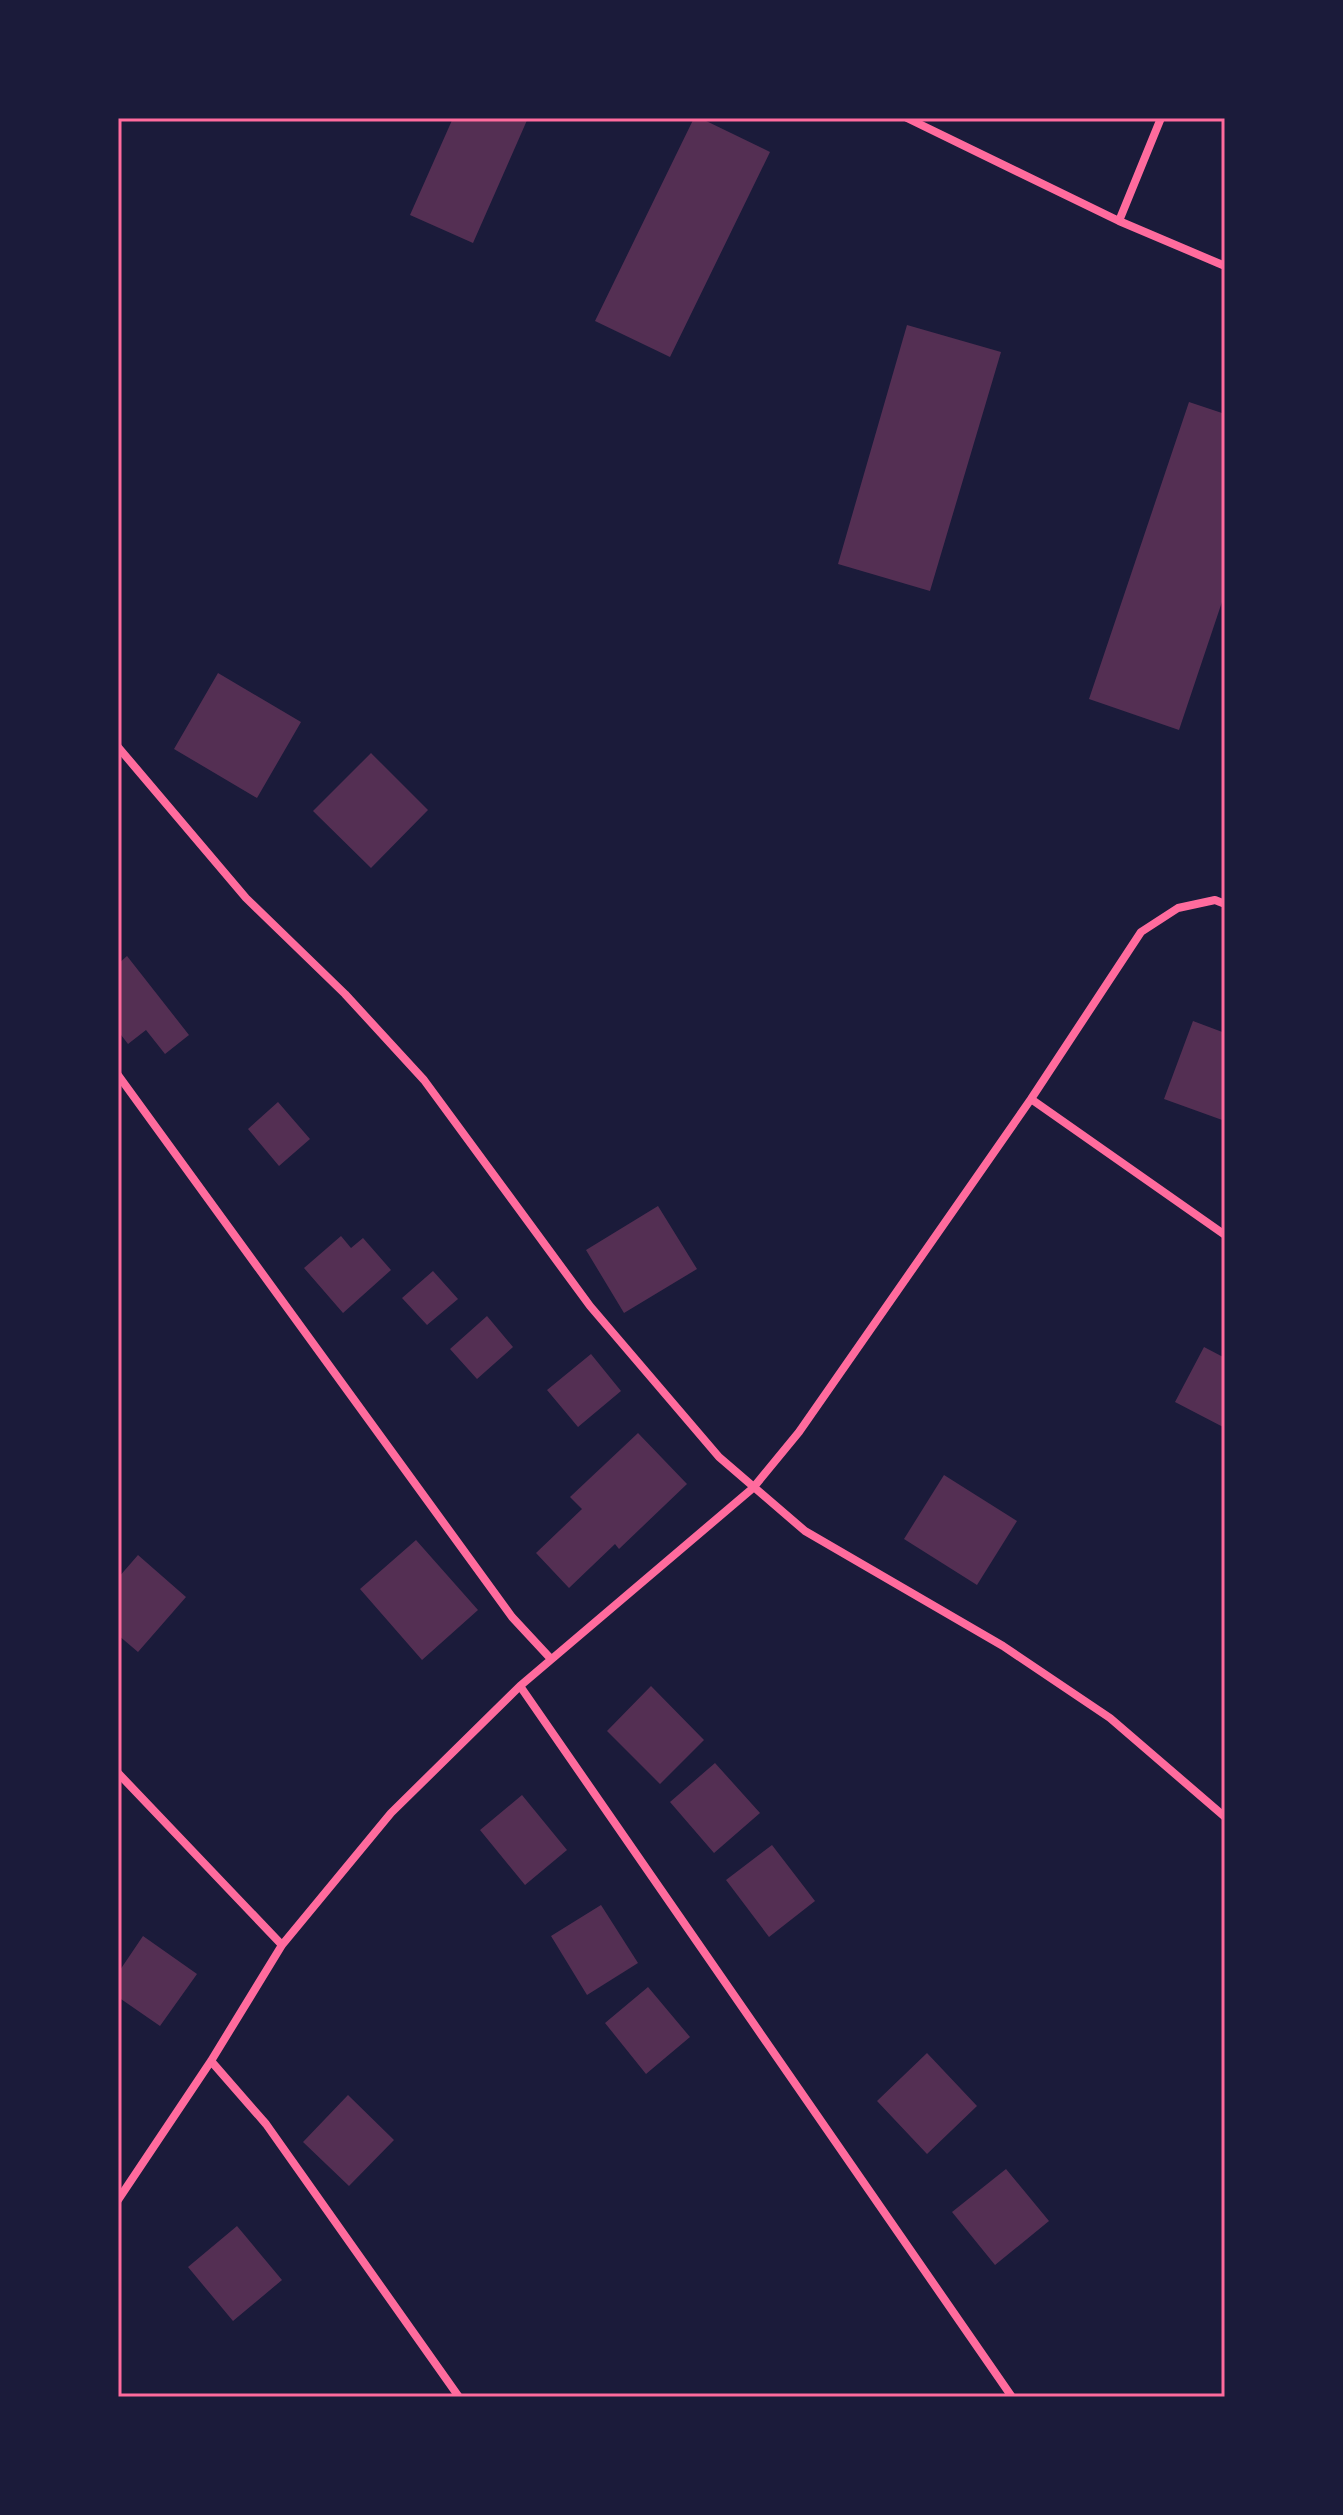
<svg xmlns="http://www.w3.org/2000/svg" width="1343" height="2515" font-family="Ubuntu,sans-serif">
<rect width="100%" height="100%" fill="#1b1b3a"/>
<path fill="#542f53" d="M453 118H528L473 243 410 215Z
M694 118H700L770 152 670 357 595 321Z
M907 325 1001 352 930 591 838 564Z
M1189 402 1225 414V593L1179 730 1089 699Z
M218 673 301 722 257 798 174 749Z
M371 753 428 810 371 868 313 811Z
M127 956 189 1035 165 1054 146 1030 128 1044 118 1031V964Z
M1193 1021 1225 1033V1121L1164 1099Z
M278 1102 310 1139 279 1166 248 1129Z
M658 1206 697 1269 624 1313 586 1250Z
M341 1236 351 1248 363 1238 391 1270 343 1313 304 1268Z
M433 1271 458 1299 427 1325 402 1298Z
M487 1316 513 1347 477 1379 450 1349Z
M1204 1347 1225 1358V1428L1175 1402Z
M591 1354 621 1391 578 1427 547 1390Z
M638 1433 687 1484 619 1549 615 1544 569 1588 536 1553 582 1509 570 1497Z
M944 1475 1017 1521 977 1585 904 1539Z
M416 1540 478 1610 422 1660 360 1589Z
M138 1555 186 1597 138 1652 118 1635V1578Z
M651 1686 704 1740 660 1784 607 1731Z
M715 1763 760 1813 714 1853 670 1802Z
M522 1795 567 1850 525 1885 480 1830Z
M772 1845 815 1901 769 1937 726 1880Z
M601 1905 638 1963 587 1995 551 1936Z
M143 1936 197 1974 160 2026 118 1997V1973Z
M648 1987 690 2037 646 2074 605 2023Z
M927 2053 977 2106 927 2154 877 2101Z
M348 2095 394 2140 349 2186 303 2142Z
M1006 2169 1049 2221 995 2265 952 2212Z
M237 2226 282 2280 233 2321 188 2267Z"/>
<g fill="none" stroke-linecap="round" stroke-linejoin="round">
<path stroke="#ff6b9d" stroke-width="8" d="M907 118 1119 221 1225 266
M1119 221 1161 118
M118 747 246 898 345 994 424 1080 590 1306 719 1457 805 1531 1003 1646 1110 1718 1225 1817
M118 1075 512 1617 551 1659
M1031 1099 1225 1235
M520 1686 1012 2397
M118 1773 282 1945
M211 2061 266 2124 459 2397
M118 2200 211 2061 282 1945 391 1813 520 1686 753 1488 799 1432 1031 1099 1141 932 1178 908 1215 900 1225 904"/>
</g>
<rect width="1343" height="2515" fill="none" stroke="#1b1b3a" stroke-width="240"/>
<rect x="120" y="120" width="1103" height="2275" fill="none" stroke="#ff6b9d" stroke-width="3"/>
</svg>
